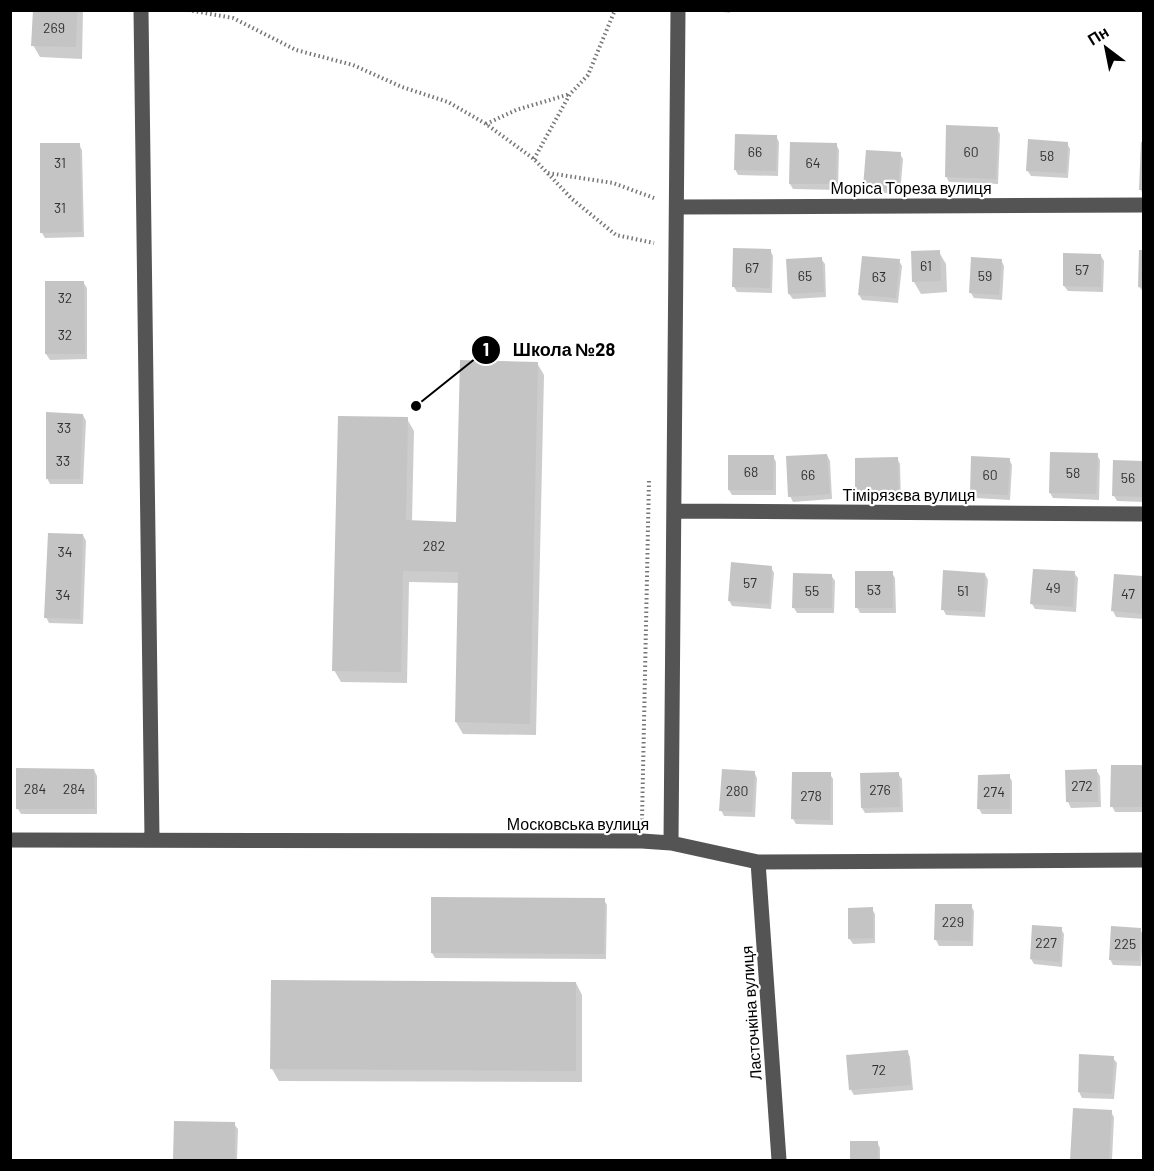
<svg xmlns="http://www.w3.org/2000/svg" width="1154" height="1171" font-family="Barlow,sans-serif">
<rect width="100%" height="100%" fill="#fff"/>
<path fill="#0003" d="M34 10H83L82 59 40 57 33 45Z
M710 10H730V13Z
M997 129 1000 134 998 184 949 182 946 176Z
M776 136 779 142 778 176 738 175 735 169Z
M1067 143 1070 149 1068 178 1031 176 1027 170Z
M836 144 839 150 838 190 793 189 790 184Z
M1142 144H1144V195L1140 189Z
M79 145 82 150 84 237 45 238 42 233Z
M900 154 903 159 900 194 868 192 865 186Z
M770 250 773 256 772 293 737 292 734 287Z
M939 252 946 264 947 292 921 294 914 282Z
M1141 252H1144V292L1139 287Z
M1101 256 1104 261 1103 292 1068 291 1064 286Z
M821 259 825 264 826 297 793 299 789 294Z
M1001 260 1004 266 1002 300 974 298 971 293Z
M899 261 902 266 898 303 862 300 859 295Z
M46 282H83L87 288V359L50 360 46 354Z
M537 363 544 375 536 735 463 734 456 722 459 583 409 582 407 683 341 682 334 670 407 419 414 431 412 522 457 523Z
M83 415 86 421 83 484H50L47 478Z
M827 455 830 461 832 499 793 502 790 496Z
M1097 455 1100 460 1099 500 1053 498 1050 493Z
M773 456 776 462V495H732L729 490Z
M897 458 900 464 901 502 860 503 857 497Z
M1009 459 1012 465 1010 500 975 498 971 493Z
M1115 461 1144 462V502L1117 501 1114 496Z
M83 535 86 541 83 624 49 623 46 617Z
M771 567 774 573 771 609 732 606 729 600Z
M892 573 895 578 896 613H860L857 607Z
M1074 573 1078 578 1076 612 1035 609 1032 604Z
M985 574 988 580 985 617 946 615 943 609Z
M831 575 835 581 834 613H797L794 608Z
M1115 576 1144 578V619L1116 617 1113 611Z
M1113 766 1144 767V812H1115L1112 806Z
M94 770 97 776V814H21L18 809Z
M1096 770 1100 776 1101 807 1071 808 1068 802 1066 771Z
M754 772 757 778 755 817 724 816 721 810Z
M830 774 833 779V825L796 824 793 819Z
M898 774 902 779 903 812 865 813 862 808Z
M1009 776 1012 781V814H982L979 809Z
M604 900 607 905 606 959 435 958 432 953Z
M936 905 971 906 974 911 973 946H939L936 940Z
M872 909 875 914V943L853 944 849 938Z
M1061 929 1064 934 1062 967 1034 964 1031 959Z
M1140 929 1143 935 1141 966 1113 965 1110 959Z
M272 982 576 983 582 995V1082L279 1081 272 1069Z
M907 1051 910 1057 913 1090 854 1095 851 1090Z
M1081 1056 1113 1058 1117 1063 1114 1099 1082 1098 1079 1092Z
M1075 1110 1111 1112 1114 1117 1112 1160H1072Z
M175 1123 234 1124 238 1129 237 1160H174Z
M877 1142 880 1148V1160H852V1143Z"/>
<path fill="#c4c4c4" d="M33 10H77L76 47 31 46Z
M946 125 998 127 996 179 945 177Z
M735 134 777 135 776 171 734 170Z
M1028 139 1068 142 1066 173 1026 171Z
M790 142 837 143 836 184H789Z
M1141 142H1143V190H1139Z
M40 143H80L82 232 40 233Z
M866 150 901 152 898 189 863 187Z
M733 248 771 249 770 288 732 287Z
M940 250 941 281 912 282 911 251Z
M1139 250H1143V287H1138Z
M1063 253 1101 254V287L1063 286Z
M862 256 900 259 896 298 858 295Z
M822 257 824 292 788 294 786 259Z
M971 257 1002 259 999 295 969 293Z
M45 281H84L85 354H45Z
M460 360 538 362 530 724 455 722 458 572 403 571 401 672 332 671 338 416 408 417 406 520 456 522Z
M46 412 83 414 80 479H46Z
M1050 452 1098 453 1096 494 1049 493Z
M827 454 830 494 788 497 786 456Z
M728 455H774L773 490H728Z
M971 456 1010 458 1008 495 970 493Z
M898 457 899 497 855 498V458Z
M1113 460 1143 461V497L1112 496Z
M48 533 83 534 80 619 44 618Z
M731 562 772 566 769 604 728 601Z
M1033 569 1075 571 1073 607 1030 604Z
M943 570 985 573 983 612 941 610Z
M855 571H893V608H855Z
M793 573 832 574V608H792Z
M1114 574 1143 576V614L1111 611Z
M1111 765H1143V807H1110Z
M16 768 94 769 95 809H16Z
M722 769 755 771 752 812 719 811Z
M1097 769 1098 802H1066L1065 770Z
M792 772H831L830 820 791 819Z
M899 772 900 807 861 808 860 773Z
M1010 774V809H977L978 775Z
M431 897 605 898 604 954 431 953Z
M935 904H972L971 941 934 940Z
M873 907V938L848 939V908Z
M1032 925 1062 927 1060 962 1030 959Z
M1111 926 1141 928 1139 961 1109 960Z
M271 980 576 982V1071L270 1069Z
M908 1050 911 1085 849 1090 846 1055Z
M1079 1054 1114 1056 1112 1094 1078 1092Z
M1073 1108 1112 1110 1109 1160H1070Z
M174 1121 235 1122V1160H173Z
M850 1141H878V1160H850Z"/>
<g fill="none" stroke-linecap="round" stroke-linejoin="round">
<path stroke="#767676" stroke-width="4" stroke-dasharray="1.5 3" stroke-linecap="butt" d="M188 10 233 18 296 50 353 65 402 87 448 102 486 124 534 159 572 199 616 235 654 243
M486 124 516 110 570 94
M534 159 570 94 588 75 615 10
M548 173 613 183 654 198
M642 820 649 479"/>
<path stroke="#545454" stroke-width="15" d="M141 10 152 838
M678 207 1144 205
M674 511 1144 514
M10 840 642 841 671 843 758 862 1144 860
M671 843 678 10
M758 862 779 1160"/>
</g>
<g text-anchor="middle" stroke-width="4.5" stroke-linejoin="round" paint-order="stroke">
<g font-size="14" fill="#313131">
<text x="54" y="33">269</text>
<text x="755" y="157">66</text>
<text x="971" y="157">60</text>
<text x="1047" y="161">58</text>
<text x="60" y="168">31</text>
<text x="813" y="168">64</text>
<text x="60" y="213">31</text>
<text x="926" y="271">61</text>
<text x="752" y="273">67</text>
<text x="1082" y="275">57</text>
<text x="805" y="281">65</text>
<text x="985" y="281">59</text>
<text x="879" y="282">63</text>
<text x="65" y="303">32</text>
<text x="65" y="340">32</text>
<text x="64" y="433">33</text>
<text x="63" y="466">33</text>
<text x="751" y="477">68</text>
<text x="1073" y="478">58</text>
<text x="808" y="480">66</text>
<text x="990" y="480">60</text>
<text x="1128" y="483">56</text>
<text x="434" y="551">282</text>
<text x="65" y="557">34</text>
<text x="750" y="588">57</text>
<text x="1053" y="593">49</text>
<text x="874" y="595">53</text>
<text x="812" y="596">55</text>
<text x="963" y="596">51</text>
<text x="1128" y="599">47</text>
<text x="63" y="600">34</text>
<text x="1082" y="791">272</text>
<text x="35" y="794">284</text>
<text x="74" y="794">284</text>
<text x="880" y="795">276</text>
<text x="737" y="796">280</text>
<text x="994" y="797">274</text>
<text x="811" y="801">278</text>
<text x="953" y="927">229</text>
<text x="1046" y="948">227</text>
<text x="1125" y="949">225</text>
<text x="879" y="1075">72</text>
</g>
<g font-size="16" fill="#000" stroke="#fff">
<text x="911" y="194">Моріса Тореза вулиця</text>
<text x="909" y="501">Тімірязєва вулиця</text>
<text x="578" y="830">Московська вулиця</text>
<text transform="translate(751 1013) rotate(-94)" y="6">Ласточкіна вулиця</text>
</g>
</g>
<path fill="none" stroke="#000" stroke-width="2" d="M416 406L486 350"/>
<g fill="#000" stroke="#fff" stroke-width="2">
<circle cx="416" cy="406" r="6"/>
<circle cx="486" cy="350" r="15"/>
</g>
<g font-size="18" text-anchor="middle" font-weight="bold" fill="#fff">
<text x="486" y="356">1</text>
</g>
<g font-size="18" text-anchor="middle" font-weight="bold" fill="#000" stroke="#fff" stroke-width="4.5" stroke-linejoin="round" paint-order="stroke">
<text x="564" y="356">Школа №28</text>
</g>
<rect width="1154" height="1171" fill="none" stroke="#000000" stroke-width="24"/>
<g transform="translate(1106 48) rotate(328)" stroke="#ffffff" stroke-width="4.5" paint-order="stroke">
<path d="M0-4.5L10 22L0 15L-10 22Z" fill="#000000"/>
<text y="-9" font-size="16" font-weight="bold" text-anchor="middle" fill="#000000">Пн</text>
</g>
</svg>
